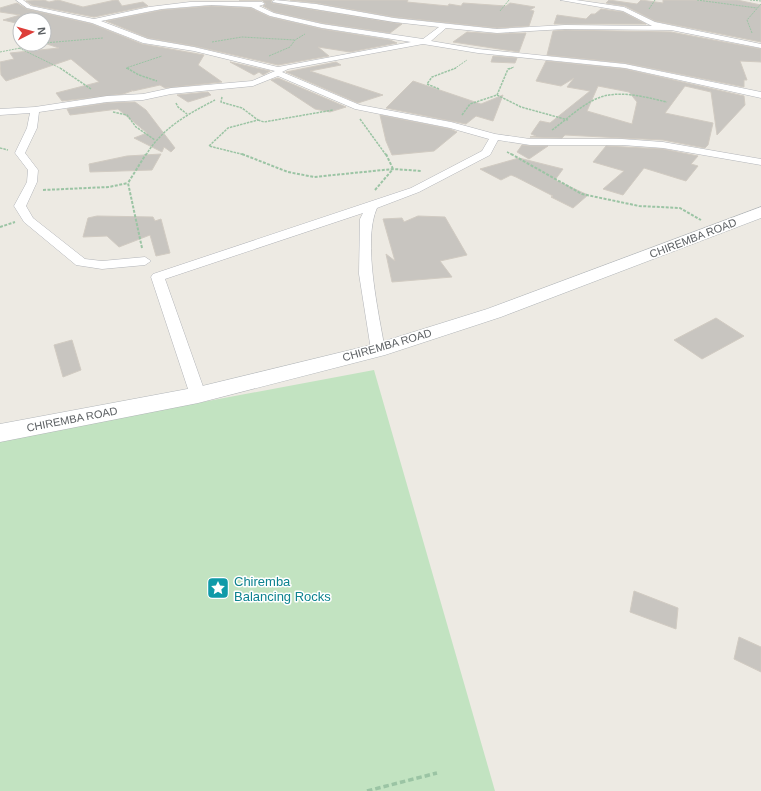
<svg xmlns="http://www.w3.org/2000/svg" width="761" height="791" font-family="Arial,sans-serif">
<rect width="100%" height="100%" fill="#edeae3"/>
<path fill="#c2e3c1" d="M374 370 495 791H0V440Z"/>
<path fill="#c8c5c0" stroke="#d1cbc2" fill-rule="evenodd" d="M44 0 49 2 58 0 83 7 115 0H118L122 6 143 2 148 6 94 17 32 5 26 1Z
M239 0H272L271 2 272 3 402 24 390 33 322 23 274 12 263 6 266 4 262 0Z
M290 0H408L407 2 448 6 449 4 461 6 463 3 506 6 510 3 535 7 530 10 534 11 529 26 497 28 394 17 316 3Z
M609 0 637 4 641 0 663 3V0H737L761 5V42L655 21 625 6 606 3Z
M17 3 27 9 92 24 142 44 204 55 198 65 222 82 165 88 160 85 133 91 131 90 132 91 123 94 62 101 56 93 99 82 71 59 6 81 1 75 0 62 14 59 10 53 59 48 44 43V20H20V24L3 20 20 15 0 12V8Z
M211 6 251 8 270 17 322 29 390 40 397 43 350 52 318 47 329 56 278 65 194 46 148 38 106 21 162 10Z
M601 9 623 12 646 24H554L557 15 586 19 591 14H595Z
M565 30 671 32 761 49V62L740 61 747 80H744V87L625 63 547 55 553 31Z
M467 32 497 34 526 33 519 52 453 42Z
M493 56 517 58 515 63 491 62Z
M546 61 625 69 744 96 745 105 717 135 711 92 685 86 665 113 713 123 708 145 705 148 663 140 622 138 565 135 562 138 530 137 536 136 531 134 540 121 550 123 590 91 567 87 574 78 561 86 536 81ZM598 86 629 92 637 102 632 124 587 111Z
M230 62 270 71 263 75 259 72 254 75Z
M336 62 341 65 310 71 383 95 358 103 286 72Z
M278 78 346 107 330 112 315 109 271 80Z
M413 81 481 104 503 95 493 121 476 116 466 124 386 108Z
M208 92 211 95 188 102 177 95Z
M135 102 146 110 175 148 171 152 164 147 162 152 134 138 147 133 118 109 70 115 67 109 107 103Z
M380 115 450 129 457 132 434 151 392 155 386 141Z
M522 145 530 146H548L529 159 517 152Z
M606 146 663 149 698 156 691 164 698 166 686 181 644 168 623 195 603 189 624 171 593 162Z
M161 154 152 170 90 172 89 164 127 156Z
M519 158 563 169 555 180 588 195 573 208 551 197 553 196 516 177 511 175 501 180 480 169Z
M97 216 153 217 155 221 161 219 170 253 156 256 150 235 119 247 107 236 83 237 88 218Z
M418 216 445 217 467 255 440 261 452 277 392 282 386 254 395 261 383 219 402 218 404 222Z
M716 318 744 336 702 359 674 340Z
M72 340 81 370 63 377 54 345Z
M634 591 678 608 676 629 630 612Z
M739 637 761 647V672L734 659Z"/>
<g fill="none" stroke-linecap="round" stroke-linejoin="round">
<g stroke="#b3b5b9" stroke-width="1">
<path id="street" d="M16 0H23L31 6 94 19 149 7 190 2H262L265 4 259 6 274 13 322 24 423 39 439 27 394 22 272 2 275 0 316 4 394 18 497 29 565 25 652 26 623 11 560 0H576L624 7 655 22 761 44V48L671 30 565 29 497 33 446 28 431 41 478 49 625 64 761 92V98L625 68 478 53 423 44 288 69 282 72 360 105 451 122 495 134 530 139H622L663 142 761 159V165L663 148 622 145H530L498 140 490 155 419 192 377 208C362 241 379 314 385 350L383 354 378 355 373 354 371 350 359 274 360 219 363 213 165 279 206 395 204 399 198 401 192 399 190 395 151 277 153 274 411 188 482 151 489 139 450 128 355 109 278 76 253 86 171 94 143 100 107 102 39 112 37 128 25 153 38 170 37 182 26 206 33 218 85 259 102 261 145 257 151 261 145 265 102 269 76 265 24 222 14 206 27 182 28 170 15 153 27 128 30 113 0 115V109L35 107 107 96 143 94 171 88 252 81 275 71 194 51 143 43 92 23 27 8ZM211 5 251 7 270 16 322 28 411 42 278 67 194 47 148 39 101 21 162 9Z"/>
</g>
<g stroke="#b2b6b9" stroke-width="1">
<path id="secondary" d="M761 207V218L501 317 385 355 198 403 0 442V424L198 387 375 344 487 309Z"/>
</g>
<path stroke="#9bc4a4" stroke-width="1" stroke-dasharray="2 1" stroke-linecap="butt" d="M697 0 757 8
M750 0 761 1
M649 9 655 0
M500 11 509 0
M752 33 747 20 761 4
M212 42 242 37 295 40
M44 43 103 38
M19 48 62 69
M0 52 41 44
M269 56 290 47 295 40 305 34
M127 69 126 68 162 56
M454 69 467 60
M509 69 514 67"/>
<path stroke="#9bc4a4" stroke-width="1.5" stroke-dasharray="2.5 1" stroke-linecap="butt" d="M60 68 91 89
M127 68 139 75 157 81
M439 89 427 84 432 77 456 68
M497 95 521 107 568 120
M222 97 221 102 242 108 258 120 228 128 209 146 245 155
M176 103 178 107 187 114
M113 112 127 115 136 127 155 140
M462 115 470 104 497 95 508 69 512 68
M360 119 386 155
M258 120 264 122 333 110
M552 130C569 118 588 98 609 95 628 92 649 98 667 102
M0 148 8 150
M507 152 513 155
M146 155C162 128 188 114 215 100"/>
<path stroke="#9bc4a4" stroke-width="2" stroke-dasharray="3 1.5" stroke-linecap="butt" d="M242 154 288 172 314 177 393 169 422 171
M386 154 393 169
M511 154 582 194 639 206 680 208 701 220
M43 190 109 187 128 183
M375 190 393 169
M0 227 15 222
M142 248 128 183 146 154"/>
<path stroke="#9bc4a4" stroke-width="3.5" stroke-dasharray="5.5 3" stroke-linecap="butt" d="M367 791 437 773"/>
<use href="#street" fill="#fff" fill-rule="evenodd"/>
<use href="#secondary" fill="#fff" fill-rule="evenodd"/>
</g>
<defs>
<g id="sight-square" transform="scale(1.15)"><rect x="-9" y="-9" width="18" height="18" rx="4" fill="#0f9aa8" stroke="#fff"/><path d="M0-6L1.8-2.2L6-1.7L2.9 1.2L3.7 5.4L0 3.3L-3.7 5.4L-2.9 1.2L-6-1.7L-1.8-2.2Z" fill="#fff"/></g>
</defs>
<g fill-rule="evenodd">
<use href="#sight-square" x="218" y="588"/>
</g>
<g text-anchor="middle" stroke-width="3" stroke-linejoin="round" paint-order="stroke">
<g font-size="11" fill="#5b5f62" stroke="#fff">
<text transform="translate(693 238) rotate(-21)" y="4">CHIREMBA ROAD</text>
<text transform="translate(387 345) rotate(-16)" y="4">CHIREMBA ROAD</text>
<text transform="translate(72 419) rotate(-11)" y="4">CHIREMBA ROAD</text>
</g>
<g font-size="13" fill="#0d838f" stroke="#fff" text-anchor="start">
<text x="234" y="586">Chiremba<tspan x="234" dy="15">Balancing Rocks</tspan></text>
</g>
</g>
<g transform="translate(32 32) rotate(84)"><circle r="19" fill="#ffffff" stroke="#bdbfc0"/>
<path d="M0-3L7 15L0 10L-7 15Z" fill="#dd3e39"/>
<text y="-6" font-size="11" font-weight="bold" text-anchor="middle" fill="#5b5f62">N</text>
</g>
</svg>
